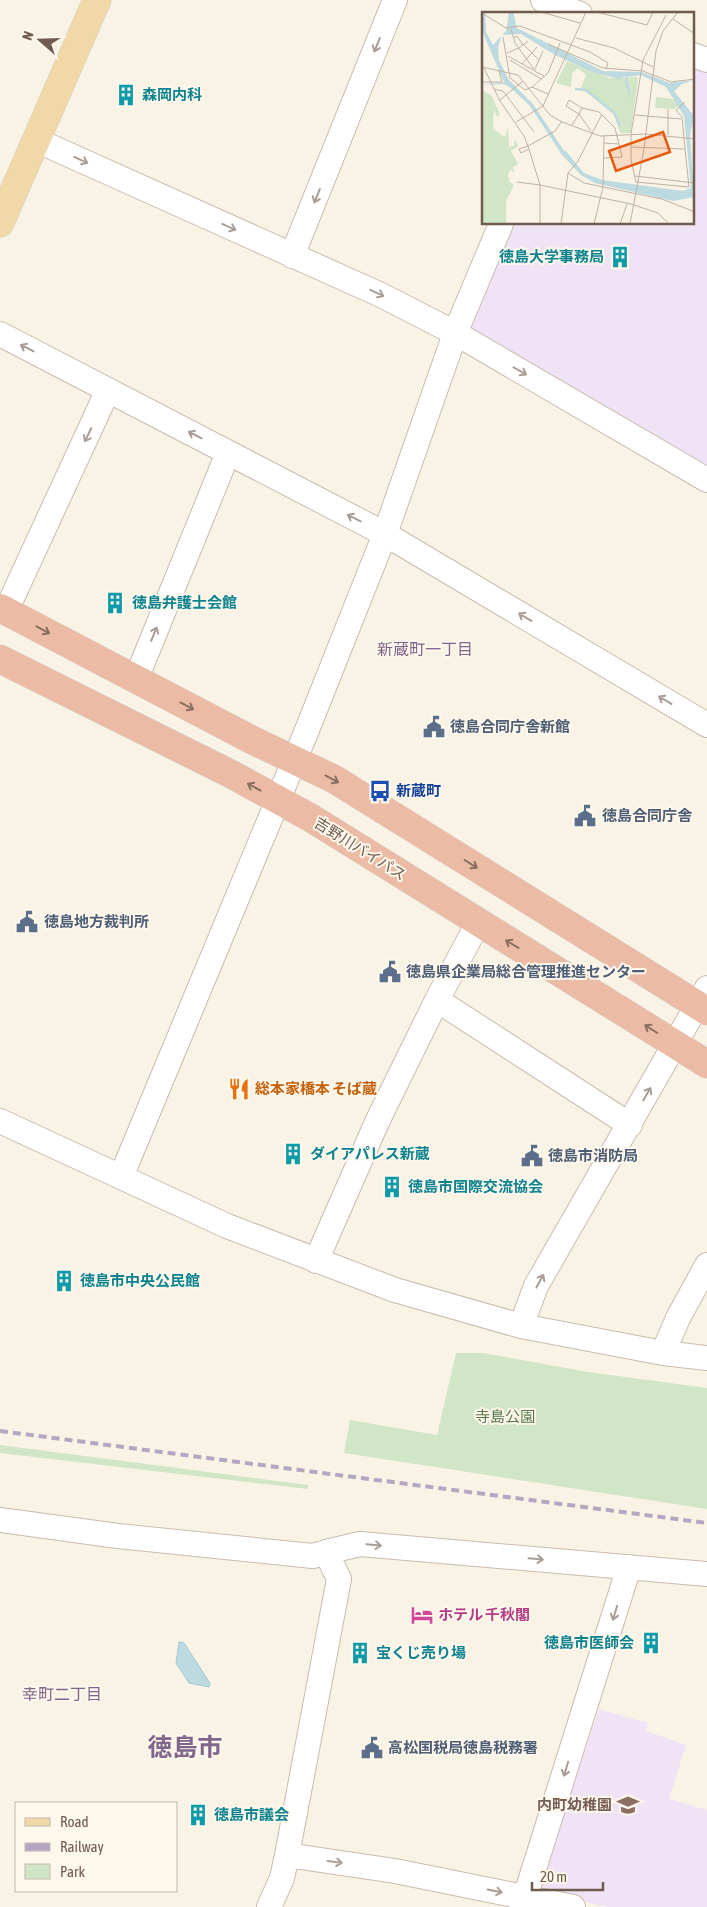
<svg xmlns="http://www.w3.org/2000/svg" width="707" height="1907" font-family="'Asap Condensed','Noto Sans JP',sans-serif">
<rect width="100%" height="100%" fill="#f9f3e6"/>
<path fill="#f0e3f6" d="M693 55 707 60V474L456 331 501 224H693Z
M599 1709 648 1723 646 1731 686 1745 669 1799 707 1810V1907H607L539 1891Z"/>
<path fill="#d1e5c7" d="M456 1353H484L588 1372 707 1388V1509L344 1453 350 1420 437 1435Z
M0 1445 308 1485V1489L0 1453Z"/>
<path fill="#bddae0" stroke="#a5c8d1" d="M179 1642 184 1643 210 1683 209 1687 189 1683 176 1663Z"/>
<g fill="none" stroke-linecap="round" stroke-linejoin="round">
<g stroke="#cabbae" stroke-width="26">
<path id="minor" d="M543 0 580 14
M693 55 707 60
M36 140 381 295 457 334 707 480
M292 256 395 0
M0 334 385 534 707 725
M6 611 108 390
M136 679 228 453
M437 1000 630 1125
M0 1121 227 1226 395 1290 521 1326 663 1353 707 1358
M121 1177 307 730 385 534 456 331 501 224
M316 1261 377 1122 437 1000 478 923
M521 1326 536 1286 707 988
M663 1353 678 1318 707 1265
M0 1520 118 1536 313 1556 326 1552 339 1579 287 1855 282 1878 269 1907
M326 1552 360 1544 707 1574
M287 1855 395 1871 573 1907
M522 1907 629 1567"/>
</g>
<g stroke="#d7d1cd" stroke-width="29">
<path id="major" d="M0 223 97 0"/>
</g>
<g stroke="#d7d1cd" stroke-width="29">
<path id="highway" d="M0 608 252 740 334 779 707 1011
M0 659 233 775 311 818 707 1064"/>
</g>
<use href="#minor" stroke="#fff" stroke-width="24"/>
<use href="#major" stroke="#f0d8a7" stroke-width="28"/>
<use href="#highway" stroke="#ecbba5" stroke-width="28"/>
<path stroke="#b6a6c2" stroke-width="4" stroke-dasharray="8 5" stroke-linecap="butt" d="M0 1431 707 1523"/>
</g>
<defs><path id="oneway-shaft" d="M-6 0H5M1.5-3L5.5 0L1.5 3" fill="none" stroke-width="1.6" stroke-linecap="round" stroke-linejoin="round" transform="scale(1.25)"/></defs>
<g stroke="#a99d95">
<use href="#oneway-shaft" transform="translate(377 45) rotate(112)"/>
<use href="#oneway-shaft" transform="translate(81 160) rotate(24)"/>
<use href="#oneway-shaft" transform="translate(317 196) rotate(112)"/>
<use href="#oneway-shaft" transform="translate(229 227) rotate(24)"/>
<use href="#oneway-shaft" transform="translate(377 293) rotate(25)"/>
<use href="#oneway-shaft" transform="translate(27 348) rotate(-153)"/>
<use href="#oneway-shaft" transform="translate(520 371) rotate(30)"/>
<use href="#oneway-shaft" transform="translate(88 435) rotate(115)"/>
<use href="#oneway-shaft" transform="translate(195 435) rotate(-153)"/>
<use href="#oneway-shaft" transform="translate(354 518) rotate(-153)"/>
<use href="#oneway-shaft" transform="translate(525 617) rotate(-149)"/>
<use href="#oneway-shaft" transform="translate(154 634) rotate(-68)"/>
<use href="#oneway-shaft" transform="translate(665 700) rotate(-149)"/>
<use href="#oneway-shaft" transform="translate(647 1094) rotate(-60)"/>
<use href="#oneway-shaft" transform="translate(540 1281) rotate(-61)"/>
<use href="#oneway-shaft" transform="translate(374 1545) rotate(5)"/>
<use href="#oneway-shaft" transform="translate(536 1559) rotate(5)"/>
<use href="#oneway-shaft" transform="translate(615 1613) rotate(107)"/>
<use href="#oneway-shaft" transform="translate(566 1769) rotate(107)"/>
<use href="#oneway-shaft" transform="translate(335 1862) rotate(8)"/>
<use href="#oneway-shaft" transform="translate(495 1891) rotate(11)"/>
</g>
<g stroke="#896f5f">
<use href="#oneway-shaft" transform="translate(43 630) rotate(28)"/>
<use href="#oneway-shaft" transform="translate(187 706) rotate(28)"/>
<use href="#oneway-shaft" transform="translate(332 779) rotate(28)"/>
<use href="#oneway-shaft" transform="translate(254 787) rotate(-151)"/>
<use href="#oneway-shaft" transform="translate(471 864) rotate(32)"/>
<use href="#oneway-shaft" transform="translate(512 944) rotate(-149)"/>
<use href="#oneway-shaft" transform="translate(651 1029) rotate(-148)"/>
</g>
<defs>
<g id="building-bare" transform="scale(1.725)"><path d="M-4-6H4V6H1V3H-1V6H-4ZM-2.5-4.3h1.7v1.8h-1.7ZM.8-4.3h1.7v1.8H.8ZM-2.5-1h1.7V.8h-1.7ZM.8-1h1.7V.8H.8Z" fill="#0f9aa8" stroke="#fdf7ec" stroke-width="2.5" paint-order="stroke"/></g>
<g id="civic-bare" transform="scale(1.725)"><path d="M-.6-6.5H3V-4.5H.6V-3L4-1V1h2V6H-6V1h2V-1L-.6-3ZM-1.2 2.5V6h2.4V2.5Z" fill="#5c6f8a" stroke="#fdf7ec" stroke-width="2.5" paint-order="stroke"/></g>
<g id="bus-bare" transform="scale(1.725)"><path d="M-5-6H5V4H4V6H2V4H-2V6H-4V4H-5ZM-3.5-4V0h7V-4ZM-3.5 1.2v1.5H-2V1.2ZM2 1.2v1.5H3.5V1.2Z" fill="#1a4fb4" stroke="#fdf7ec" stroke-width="2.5" paint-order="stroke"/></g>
<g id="restaurant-bare" transform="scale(1.725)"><path d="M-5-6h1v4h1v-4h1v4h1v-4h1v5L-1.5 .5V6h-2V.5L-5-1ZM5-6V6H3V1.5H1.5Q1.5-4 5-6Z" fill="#e8710a" stroke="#fdf7ec" stroke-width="2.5" paint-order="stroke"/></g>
<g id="hotel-bare" transform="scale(1.725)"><path d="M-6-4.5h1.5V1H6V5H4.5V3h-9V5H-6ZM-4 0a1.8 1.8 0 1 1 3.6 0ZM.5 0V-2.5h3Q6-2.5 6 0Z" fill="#d1479c" stroke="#fdf7ec" stroke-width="2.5" paint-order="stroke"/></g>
<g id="school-bare" transform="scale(1.725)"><path d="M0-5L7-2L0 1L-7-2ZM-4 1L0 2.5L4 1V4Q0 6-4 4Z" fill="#8d6e63" stroke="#fdf7ec" stroke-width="2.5" paint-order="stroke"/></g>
</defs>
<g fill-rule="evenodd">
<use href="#building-bare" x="126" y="95"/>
<use href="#building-bare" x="620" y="257"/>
<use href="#building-bare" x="115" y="603"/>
<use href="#civic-bare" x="434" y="727"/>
<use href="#bus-bare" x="380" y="791"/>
<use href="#civic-bare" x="585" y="816"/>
<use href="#civic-bare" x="27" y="922"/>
<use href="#civic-bare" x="390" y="972"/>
<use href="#restaurant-bare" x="239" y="1089"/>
<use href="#building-bare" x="293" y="1154"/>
<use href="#civic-bare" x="532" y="1156"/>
<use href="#building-bare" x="392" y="1187"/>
<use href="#building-bare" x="64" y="1281"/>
<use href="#hotel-bare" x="422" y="1615"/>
<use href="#building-bare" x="651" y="1643"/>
<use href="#building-bare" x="360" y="1653"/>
<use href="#civic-bare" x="372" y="1748"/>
<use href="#school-bare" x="628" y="1805"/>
<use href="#building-bare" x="198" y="1815"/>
</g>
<g text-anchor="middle" stroke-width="4" stroke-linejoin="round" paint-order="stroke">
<g font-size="15" font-weight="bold" fill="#0d838f" stroke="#fdf7ec" text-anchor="start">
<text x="142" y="100">森岡内科</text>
<text x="604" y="262" text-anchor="end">徳島大学事務局</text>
<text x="132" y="608">徳島弁護士会館</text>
<text x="310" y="1159">ダイアパレス新蔵</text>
<text x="408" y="1192">徳島市国際交流協会</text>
<text x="80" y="1286">徳島市中央公民館</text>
<text x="634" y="1648" text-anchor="end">徳島市医師会</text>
<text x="376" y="1658">宝くじ売り場</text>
<text x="214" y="1820">徳島市議会</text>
</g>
<g font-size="15" font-weight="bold" fill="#4e5e75" stroke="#fdf7ec" text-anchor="start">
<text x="450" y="732">徳島合同庁舎新館</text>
<text x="602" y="821">徳島合同庁舎</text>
<text x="44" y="927">徳島地方裁判所</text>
<text x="406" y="977">徳島県企業局総合管理推進センター</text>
<text x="548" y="1161">徳島市消防局</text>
<text x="388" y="1753">高松国税局徳島税務署</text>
</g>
<g font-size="15" font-weight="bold" fill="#164399" stroke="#fdf7ec" text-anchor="start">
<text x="396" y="796">新蔵町</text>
</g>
<g font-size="15" fill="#705c4e" stroke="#fdf7ec">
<text transform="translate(360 849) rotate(32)" y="5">吉野川バイパス</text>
</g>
<g font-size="15" font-weight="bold" fill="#c56008" stroke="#fdf7ec" text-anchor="start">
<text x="255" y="1094">総本家橋本 そば蔵</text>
</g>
<g font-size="15" fill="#567a4b" stroke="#fdf7ec">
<text x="505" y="1422">寺島公園</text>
</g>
<g font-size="15" font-weight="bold" fill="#b23c85" stroke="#fdf7ec" text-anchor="start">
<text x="438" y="1620">ホテル 千秋閣</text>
</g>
<g font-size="15" font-weight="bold" fill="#785e54" stroke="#fdf7ec" text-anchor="end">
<text x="612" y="1810">内町幼稚園</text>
</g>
<g font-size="16" fill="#81668c" stroke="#fdf7ec">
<text x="425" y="655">新蔵町一丁目</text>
<text x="62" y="1700">幸町二丁目</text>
</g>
<g font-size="25" font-weight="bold" fill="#81668c" stroke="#fdf7ec">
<text x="185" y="1756">徳島市</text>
</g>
</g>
<g transform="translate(482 12)">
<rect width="212" height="212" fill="#f9f3e6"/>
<path d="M85 49 129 66 156 65 149 121H138L132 101 99 76 104 63 96 56 90 61 89 75 74 71ZM0 78 10 84 18 103 15 105 12 98 11 117 23 125 26 116 27 135 32 134 33 127 36 134 29 139 36 152 30 156 32 157V161L29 157 26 162 27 169 32 173 24 189V212H0ZM174 85 192 87 196 94 192 97 173 96Z" fill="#d1e5c7"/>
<path d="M0 0H3L4 20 11 33 24 19 27 0H31L35 16 121 59 160 60 187 71 212 68 200 72 192 79 212 104 208 123 212 185 191 189 113 171 99 163 80 143 48 94 30 77 22 72 0 73 22 70 1 21ZM39 22 73 43 111 60 137 67 144 64 143 71 149 89 145 65 159 63 184 75 202 104 209 176 201 179 120 168 102 161 83 138V140L51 92 27 68 17 48 16 35 20 23Z" fill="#bddae0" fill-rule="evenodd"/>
<path fill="none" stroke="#bddae0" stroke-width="2.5" d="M93 77 104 78 132 101 138 114"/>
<path fill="none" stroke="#beb2a4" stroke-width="1" d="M59 0 98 11M115 0 165 13 171 0M0 1 24 16 38 14 108 40 126 51 124 57M191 7 213 22M29 17 33 31 54 60 62 64M21 25 28 66 43 78 50 75 66 82M31 26 35 24 41 33M94 26 132 36 171 55M66 32 121 56 161 59 189 70 213 67M42 33 57 48M25 41 37 36 46 29M26 44 53 59M28 48 59 67M40 52 55 35M0 55 36 63 68 103 80 110 118 124 164 122M2 56 18 89 42 124 46 134 37 137 39 141 47 137M53 57 61 39M0 70H20L17 59M50 75 66 61 78 31M12 77 21 79 52 120M18 88 41 69M87 88 100 96 97 102 84 94ZM61 94 104 0M100 96 117 100 133 116 140 145 122 146M153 103 199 107M34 110 61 94M90 113 97 102 109 119M149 122 161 48 184 3M164 122 213 127M149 123V148L154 170M186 123V97M122 131 137 132M149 135 203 137 200 105 194 98 203 90M86 161 102 171 180 187 213 200M153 164 213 171M35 170 58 173M154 170 207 175 203 137M58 173 149 192 176 201 187 212M58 212V173L46 134 73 119 80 109M79 212 86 161 96 149 120 102M112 212 121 175 122 124M138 212 145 192M148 212 162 137 174 39 181 19 196 0"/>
<path fill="#e8590c" fill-opacity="0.15" stroke="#e8590c" stroke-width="2.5" d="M181 120 188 140 134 159 127 139Z"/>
<rect width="212" height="212" fill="none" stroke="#705c4e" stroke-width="2.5"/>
</g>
<rect x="15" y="1802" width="162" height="90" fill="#fdf7ec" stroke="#c5b9ad"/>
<rect x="25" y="1818" width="25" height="8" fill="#f0d8a7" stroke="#c5b9ad"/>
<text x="60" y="1827" font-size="15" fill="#705c4e">Road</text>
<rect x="25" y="1843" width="25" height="8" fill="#b6a6c2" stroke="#c5b9ad"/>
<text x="60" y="1852" font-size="15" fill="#705c4e">Railway</text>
<rect x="25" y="1864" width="25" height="15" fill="#d1e5c7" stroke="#c5b9ad"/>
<text x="60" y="1877" font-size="15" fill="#705c4e">Park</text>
<g transform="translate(40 40) rotate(290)" stroke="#fdf7ec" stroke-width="4" paint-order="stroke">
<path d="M0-4L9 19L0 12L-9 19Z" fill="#705c4e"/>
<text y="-8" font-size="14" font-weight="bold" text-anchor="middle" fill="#705c4e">N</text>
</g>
<path d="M532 1882v8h71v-8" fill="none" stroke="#705c4e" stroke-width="2.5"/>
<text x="540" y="1882" font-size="15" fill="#705c4e" stroke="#fdf7ec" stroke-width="4" paint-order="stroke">20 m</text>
</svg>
